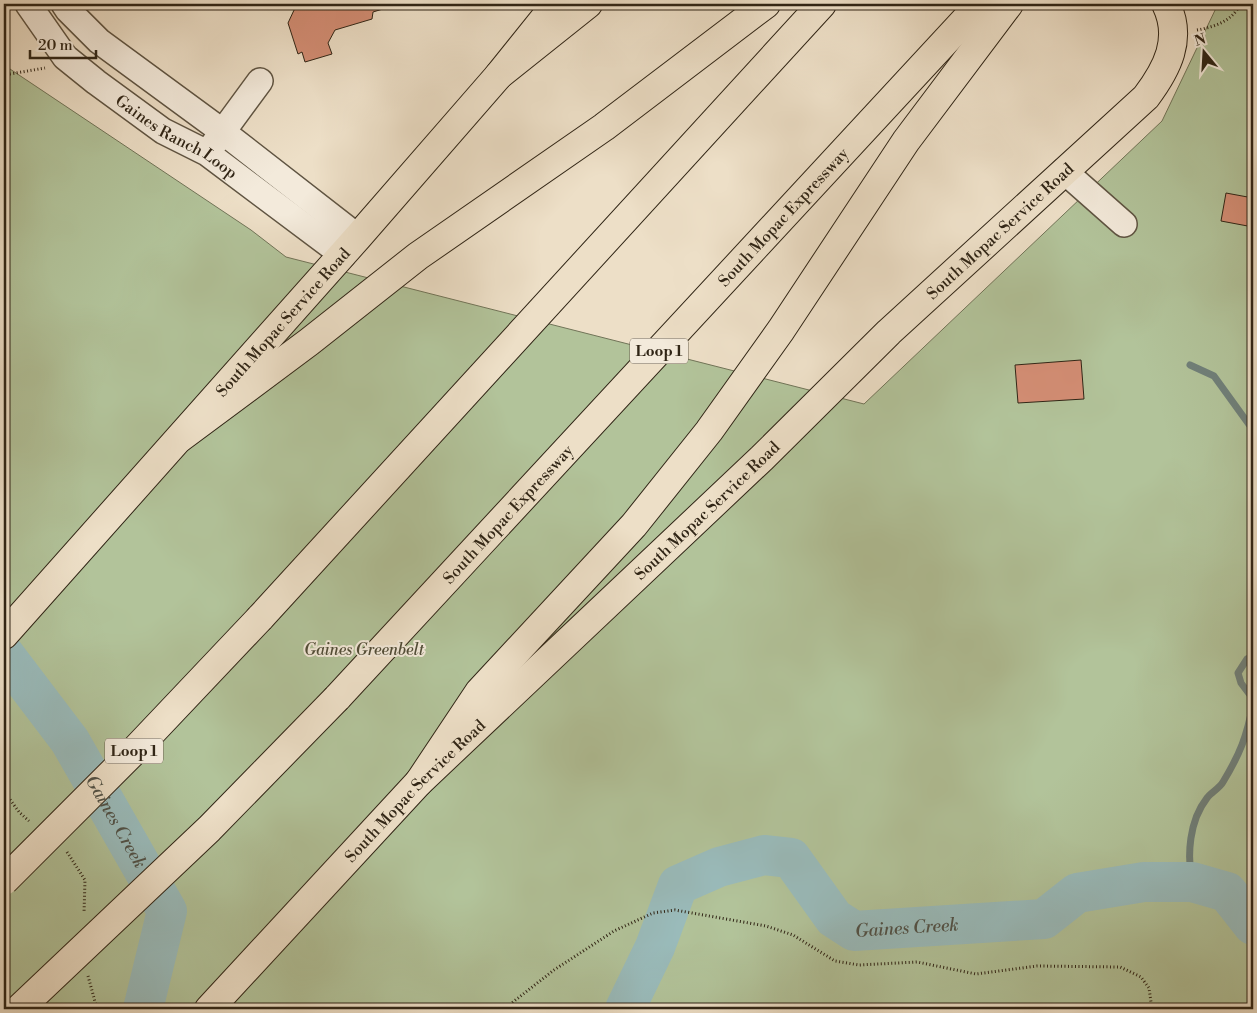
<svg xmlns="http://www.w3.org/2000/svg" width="1257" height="1013" font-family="'Libre Bodoni',serif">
<rect width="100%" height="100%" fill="#eddfc7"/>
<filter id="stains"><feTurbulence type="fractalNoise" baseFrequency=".004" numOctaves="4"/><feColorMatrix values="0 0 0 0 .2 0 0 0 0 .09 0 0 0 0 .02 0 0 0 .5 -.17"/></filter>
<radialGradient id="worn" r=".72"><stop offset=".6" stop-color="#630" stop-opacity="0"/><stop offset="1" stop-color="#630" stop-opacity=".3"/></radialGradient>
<path fill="#b2c39a" stroke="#717458" d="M1218 4H1253V1009H4V65L251 230 286 257 864 404 1162 121Z"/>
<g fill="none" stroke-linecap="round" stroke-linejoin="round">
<path stroke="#70807a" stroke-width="7" d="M1190 365 1214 376 1253 430
M1253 656 1247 659 1238 673 1241 683 1253 699
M1192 882C1187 855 1189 821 1207 798 1211 792 1219 789 1223 782 1240 754 1247 736 1253 704"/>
<g stroke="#9abcbc" stroke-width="40">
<path id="s1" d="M4 654 70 741 167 911 143 1009"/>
<path id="s2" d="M625 1009 655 947 678 885 719 867 764 855 791 858 834 918 854 931 1044 919 1077 893 1144 882H1192L1227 892 1253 925"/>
</g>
</g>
<path fill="#d48e75" stroke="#302516" d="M310 4H384L386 8 373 12 372 19 335 30 328 43 332 54 305 62 302 52 298 54 288 23 295 8Z
M1226 193 1253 198V227L1221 221Z
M1081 360 1084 399 1018 403 1015 365Z"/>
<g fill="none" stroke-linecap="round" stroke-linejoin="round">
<g stroke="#5f5442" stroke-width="28">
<g id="minor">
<path id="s3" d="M28 4 65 57 96 82 163 131 207 153 343 255"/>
<path d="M64 4 68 10 99 41 223 132 358 237"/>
<path d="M213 145 260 81"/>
<path d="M1064 171 1124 224"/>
</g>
</g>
<g stroke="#302516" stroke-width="30">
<g id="major">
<path id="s4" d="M4 635 358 237 499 75 556 4"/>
<path id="s5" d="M209 1009 419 782 762 458 889 332 1146 97C1167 69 1183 39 1166 4"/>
</g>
</g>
<g stroke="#302516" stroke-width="30">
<g id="highway">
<path d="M499 75 588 4"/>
<path d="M180 438 309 342 418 256 604 127 766 4"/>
<path d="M260 618 822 4"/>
<path id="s6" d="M337 698 980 4"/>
<path d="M419 782 479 692 634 525 709 431 781 330 906 141 1009 4"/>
</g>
</g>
<path stroke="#302516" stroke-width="3" stroke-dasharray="1 2.5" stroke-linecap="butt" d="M1197 30C1214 27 1233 21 1240 4
M4 70 10 74 45 68
M4 791 19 812 29 821
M67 852 85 880 84 913
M88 976 97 1009
M504 1009 554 970 614 931 653 913 675 910 766 926 793 935 835 961 859 965 917 962 976 974 1037 966 1120 967 1141 977 1149 988 1152 1009"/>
<use href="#minor" stroke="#f3eadb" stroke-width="25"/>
<use href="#major" stroke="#eddfc7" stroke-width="28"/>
<use href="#highway" stroke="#eddfc7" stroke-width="28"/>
<g stroke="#302516" stroke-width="30" stroke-linecap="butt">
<path id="highway-bridge" d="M4 881 134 751 260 618
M19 1009 209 829 337 698"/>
</g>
<use href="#highway-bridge" stroke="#eddfc7" stroke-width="28"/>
</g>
<g text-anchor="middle" stroke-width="4" stroke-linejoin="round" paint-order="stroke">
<g fill="#f3eadb" stroke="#6a6051" stroke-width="1">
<rect x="630" y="338.5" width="58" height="25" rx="4"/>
<rect x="105" y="738.5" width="58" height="25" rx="4"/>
</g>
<g font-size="15" font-weight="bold" fill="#302516">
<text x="659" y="356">Loop 1</text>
<text x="134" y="756">Loop 1</text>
</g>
<g font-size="16" fill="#302516" stroke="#f3eadb">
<text dy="6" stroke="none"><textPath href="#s3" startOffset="202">Gaines Ranch Loop</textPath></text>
<text dy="6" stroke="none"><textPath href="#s6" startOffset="656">South Mopac Expressway</textPath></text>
<text dy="6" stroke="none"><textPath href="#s5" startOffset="1110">South Mopac Service Road</textPath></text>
<text dy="6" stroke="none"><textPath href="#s4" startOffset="419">South Mopac Service Road</textPath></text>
<text dy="6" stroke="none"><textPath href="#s5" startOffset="705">South Mopac Service Road</textPath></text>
<text dy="6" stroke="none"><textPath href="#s6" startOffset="251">South Mopac Expressway</textPath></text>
<text dy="6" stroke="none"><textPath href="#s5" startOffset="300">South Mopac Service Road</textPath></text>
</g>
<g font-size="16" font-style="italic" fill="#504c37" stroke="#f3eadb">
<text x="364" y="655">Gaines Greenbelt</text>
</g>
<g font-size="18" font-style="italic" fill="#505248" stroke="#f3eadb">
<text dy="6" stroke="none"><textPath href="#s1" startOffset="202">Gaines Creek</textPath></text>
<text dy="6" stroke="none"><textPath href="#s2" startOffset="404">Gaines Creek</textPath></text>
</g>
</g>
<rect width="1257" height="1013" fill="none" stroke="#eddfc7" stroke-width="20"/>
<rect x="5" y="5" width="1247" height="1003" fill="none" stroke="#302516" stroke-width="2.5"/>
<rect x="10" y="10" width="1237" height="993" fill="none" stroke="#302516"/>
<g transform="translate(1204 52) rotate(342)" stroke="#f3eadb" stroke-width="4" paint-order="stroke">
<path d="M0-4L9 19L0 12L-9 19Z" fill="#302516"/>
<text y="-8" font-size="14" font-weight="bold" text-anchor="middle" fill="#302516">N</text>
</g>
<path d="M30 50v8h66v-8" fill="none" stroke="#302516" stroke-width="2.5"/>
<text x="38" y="50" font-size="15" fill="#302516" stroke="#f3eadb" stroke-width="4" paint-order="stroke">20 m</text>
<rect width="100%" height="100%" filter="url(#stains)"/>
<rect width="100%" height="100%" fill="url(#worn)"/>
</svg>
